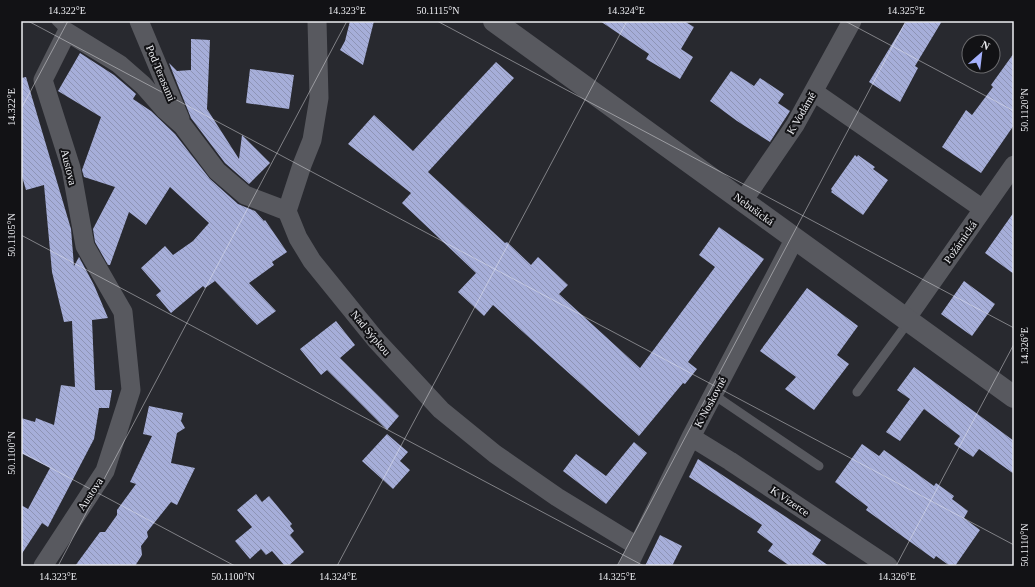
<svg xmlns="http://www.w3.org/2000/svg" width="1035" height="587" font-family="Georgia,serif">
<defs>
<pattern id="building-back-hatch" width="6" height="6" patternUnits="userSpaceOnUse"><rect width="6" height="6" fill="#a6aed9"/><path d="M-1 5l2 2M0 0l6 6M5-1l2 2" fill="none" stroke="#8e94b5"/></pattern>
</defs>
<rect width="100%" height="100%" fill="#28292f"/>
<path fill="url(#building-back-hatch)" d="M350 21H374L363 65 340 50 345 41Z
M600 21H684L694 27 681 49 693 57 680 79 646 59 649 54Z
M906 21H942L915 66 918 68 900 102 869 82Z
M191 39 210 40 207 109 239 159 242 135 270 163 249 184 225 163 191 118 169 63 177 71 191 70Z
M80 53 114 75 135 93 136 94 133 99 151 111 175 134 210 179 238 204 255 211 264 221 265 220 287 252 272 262 274 265 249 283 276 311 257 325 215 281 205 288 203 286 171 313 156 295 161 291 141 268 165 246 173 255 193 241 209 223 170 187 146 225 129 212 110 265H108L95 242 93 229 115 187 84 177 82 170 101 117 58 91Z
M1014 53V125L981 173 942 147 966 110 972 115 993 87 991 85Z
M496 62 514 78 428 172 505 243 507 242 531 265 538 257 568 285 559 294 640 368 715 267 699 255 719 227 764 259 688 362 697 369 685 384 683 383 639 436 493 305 484 316 458 292 476 273 402 203 411 193 348 144 374 115 413 151Z
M250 69 294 75 289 109 246 103Z
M731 71 754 86 760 78 784 94 778 103 790 111 770 142 737 121 710 101Z
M26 77 71 229 74 266 79 257 94 285 108 318 92 320 95 390H112L109 408H99L94 439 48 527 42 523 21 555V505L28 509 50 468 21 453V418L35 422 36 418 54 425 61 385 75 387 72 321 64 322 52 272 44 185 26 190 21 173V78Z
M855 155 857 157 858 155 875 167 873 169 888 180 863 215 831 192 832 191 831 189Z
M1014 212V274L985 253Z
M964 281 995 304 972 336 941 314Z
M807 288 858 326 837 355 849 364 814 410 785 389 796 377 760 351Z
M336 321 355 345 340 358 399 416 387 430 327 370 321 375 300 349Z
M914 367 1014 441V474L979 449 973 457 954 444 960 436 924 409 900 441 886 432 910 399 897 390Z
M149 406 183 413 181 421 185 428 177 433 171 463 195 468 177 505 171 502 147 532 148 537 141 546 142 555 135 566H75L100 532H105L117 515V510L136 484 130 482 152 436 143 434Z
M387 434 408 452 400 461 410 470 393 489 362 461Z
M634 442 647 453 606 504 563 471 576 454 606 476Z
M862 444 879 456 884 450 934 486 936 483 954 496 952 499 968 511 964 518 980 530 955 566H950L936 556 934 559 866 510 868 507 835 482Z
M698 459 821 540 812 554 829 566H790L768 551 773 544 757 532 762 525 689 477Z
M256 494 262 502 269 496 292 524 290 526 294 531 290 535 304 552 288 566H285L272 551 266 555 261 549 250 559 235 541 252 527 237 510Z
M660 535 682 546 672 566H645Z"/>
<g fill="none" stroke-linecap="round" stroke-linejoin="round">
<path stroke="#58595f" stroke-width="9" d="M56 21 67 32
M857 392 909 321
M714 395 819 466"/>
<path stroke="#58595f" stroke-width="19" d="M139 21 180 119
M317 21 319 98 312 140 302 165 287 211 298 238 312 261 376 340 441 410 495 454 557 497 637 546
M814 92 983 209
M743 201 795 125 852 21
M906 319 1014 165
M691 437 730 461 888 566
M43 566 105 471 131 390 123 312 85 246 71 168 43 80 67 32 119 64 143 85 165 110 183 126 217 171 245 195 287 211
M628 566 691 437 795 238"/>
<path stroke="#58595f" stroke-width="22" d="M494 21 1014 397"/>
</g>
<path fill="none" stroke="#edeef2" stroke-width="1" stroke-opacity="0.45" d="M28 21 1014 545M437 21 1014 328M845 21 1014 111M21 109 68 21M21 235 644 566M21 452 235 566M58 566 347 21M337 566 627 21M617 566 906 21M896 566 1014 344"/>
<g text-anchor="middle" stroke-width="4" stroke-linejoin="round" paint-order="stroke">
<g font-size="11" fill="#edeef2" stroke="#121215">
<text transform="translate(161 73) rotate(67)" y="4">Pod Terasami</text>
<text transform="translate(801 113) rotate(-60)" y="4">K Vodárně</text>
<text transform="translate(69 167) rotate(76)" y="4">Austova</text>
<text transform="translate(754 209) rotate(36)" y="4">Nebušická</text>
<text transform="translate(960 242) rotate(-55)" y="4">Požárnická</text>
<text transform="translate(371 333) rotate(50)" y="4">Nad Sýpkou</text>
<text transform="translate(710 402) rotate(-62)" y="4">K Noskovně</text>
<text transform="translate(90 494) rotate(-57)" y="4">Austova</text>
<text transform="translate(790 501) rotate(34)" y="4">K Vizerce</text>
</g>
</g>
<rect width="1035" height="587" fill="none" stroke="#121215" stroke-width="44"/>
<g transform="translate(981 54) rotate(28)"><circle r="19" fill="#121215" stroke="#6a6a6d"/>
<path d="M0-3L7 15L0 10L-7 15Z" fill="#a5b1fc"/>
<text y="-6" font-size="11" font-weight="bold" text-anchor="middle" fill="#edeef2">N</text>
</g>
<rect x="22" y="22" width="991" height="543" fill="none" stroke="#edeef2" stroke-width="1.5"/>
<g font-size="10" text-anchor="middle" fill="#edeef2">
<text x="67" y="14">14.322°E</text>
<text x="347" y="14">14.323°E</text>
<text x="438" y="14">50.1115°N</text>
<text x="626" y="14">14.324°E</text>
<text x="906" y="14">14.325°E</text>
<text transform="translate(11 107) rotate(-90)" y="4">14.322°E</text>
<text transform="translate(1024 110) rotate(-90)" y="4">50.1120°N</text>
<text transform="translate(11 235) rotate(-90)" y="4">50.1105°N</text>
<text transform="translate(1024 346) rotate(-90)" y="4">14.326°E</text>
<text transform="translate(11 453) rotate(-90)" y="4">50.1100°N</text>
<text transform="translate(1024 545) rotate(-90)" y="4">50.1110°N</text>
<text x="58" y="580">14.323°E</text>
<text x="233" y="580">50.1100°N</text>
<text x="338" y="580">14.324°E</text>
<text x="617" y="580">14.325°E</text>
<text x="897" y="580">14.326°E</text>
</g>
</svg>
